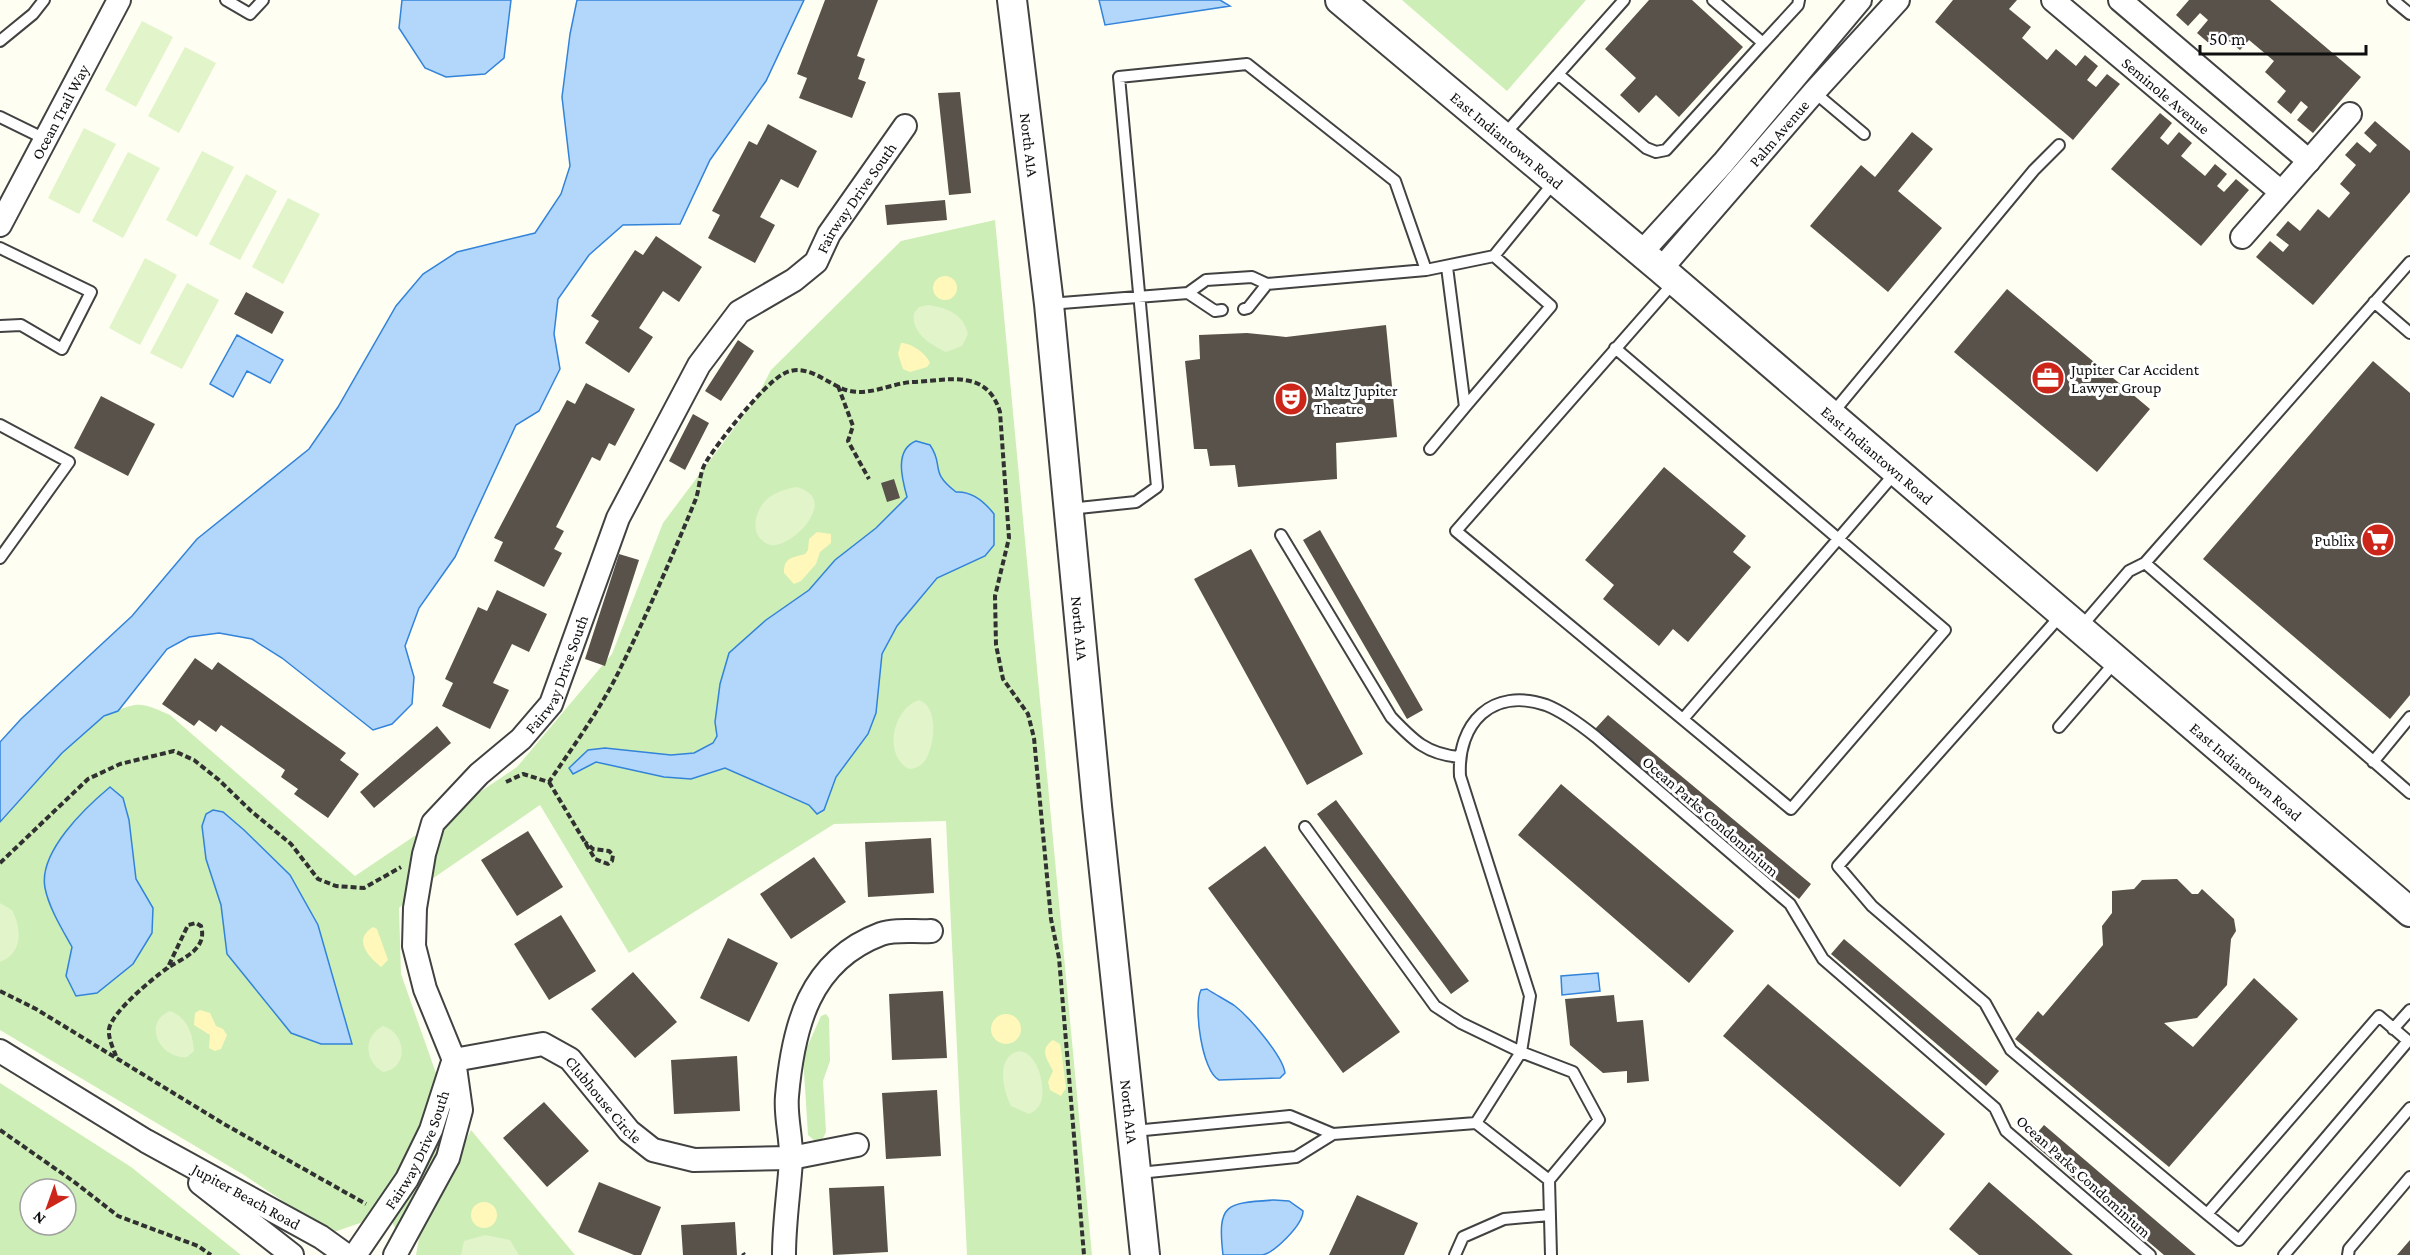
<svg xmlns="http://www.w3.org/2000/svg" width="2410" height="1255" font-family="'Crimson Pro',serif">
<rect width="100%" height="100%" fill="#fffef2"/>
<path fill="#cdeeb7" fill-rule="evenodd" d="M1402 0H1586L1507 91Z
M995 220 1092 1255H967L946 821 834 824 629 953 540 805 429 881 399 908 401 974 437 1076 431 1104 415 1146 363 1222 331 1233 244 1175 0 1030V822C35 783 82 715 135 705 145 703 161 711 170 715L355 876 517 767 612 654 663 523 756 399 771 370 901 241Z
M826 1014 829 1018 830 1061 823 1081 826 1132 822 1140 815 1141 808 1135 803 1056 821 1016Z
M0 1083 131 1167 241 1255H0ZM30 1189H66V1225H30Z
M451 1107 445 1143 398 1228H395L392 1221C419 1180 430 1159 442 1111Z
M471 1130 575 1255H416L420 1233Z"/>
<path fill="#fff8ba" d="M933 288a12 12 0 1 1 24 0a12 12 0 1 1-24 0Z
M901 343C911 343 926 353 930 363L927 367 910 372 903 369 898 354Z
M817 532 831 534V543L820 552 816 564 801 581 794 584 784 573C784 557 792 558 805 554L808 550 809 539Z
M373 927 377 929 388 960 381 967C369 957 352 940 373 927Z
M200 1010 210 1013 216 1026 223 1029 227 1035 221 1049 215 1051 209 1048 210 1035 194 1025 195 1013Z
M991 1029a15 15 0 1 1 30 0a15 15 0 1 1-30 0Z
M1053 1040 1060 1044 1061 1049 1066 1088 1061 1096 1050 1090 1048 1082 1053 1071C1048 1060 1038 1050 1053 1040Z
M471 1215a13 13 0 1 1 26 0a13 13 0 1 1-26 0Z"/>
<path fill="#e1f4ca" d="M142 21 173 37 136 107 105 90Z
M185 47 216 63 179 133 148 116Z
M84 128 116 144 79 214 48 198Z
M202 151 234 167 197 237 166 220Z
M128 152 160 168 123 238 92 221Z
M246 174 277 191 240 260 209 244Z
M288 198 320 214 283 284 252 267Z
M145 258 177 275 140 345 109 328Z
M187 283 219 300 182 369 150 353Z
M928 305C947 308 963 313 968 334L962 346 946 352C930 344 911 333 914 313L919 307Z
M796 487C842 498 791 549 771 545 749 539 753 513 766 500 774 492 786 489 796 487Z
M919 700C941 707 934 754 922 764 919 767 913 769 909 769 883 756 892 709 919 700Z
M0 903 12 910C22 929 23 953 0 962Z
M170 1011C187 1017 193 1034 194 1051L187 1057C161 1060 141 1023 170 1011Z
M383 1026C407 1033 409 1069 383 1072 364 1061 363 1036 383 1026Z
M1019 1051C1039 1052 1047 1091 1040 1104 1038 1109 1033 1112 1029 1114L1011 1106C1003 1090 995 1057 1019 1051Z
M485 1235 510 1240 519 1255H461L464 1241Z"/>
<path fill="#b2d7fb" stroke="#3283d9" stroke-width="1.5" d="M402 0H511L504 58 485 74 446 77 425 68 399 28Z
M577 0H804L766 81 710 160 680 224 623 225 589 255 558 299 554 334 560 369 539 411 516 425 455 557 419 608 405 646 414 677 412 704 392 724 373 730 282 658 252 639 219 633 189 637 167 649 118 711 104 716 62 753 0 822V742L21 719 132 616 197 539 309 449 338 407 396 306 423 274 457 252 535 233 561 194 570 166 562 97 570 34Z
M1099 0H1220L1230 6 1105 25Z
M237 335 283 360 270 383 247 371 233 397 210 384Z
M916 441 930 445C945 467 928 470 956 492 972 491 984 501 994 514V545L985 556 937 578 897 626 882 654 876 713 868 734 836 777 824 810 817 814 809 805 725 768 691 779 664 777 596 762 573 774 569 768 588 750 605 748 671 755 694 753 713 743 717 736 715 722 720 684 729 653 766 620 809 590 835 560 876 528 907 497C902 479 894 450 916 441Z
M110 787 123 798 129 820 136 879 153 908 152 933 133 964 97 993 76 996 66 976 72 947C62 929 49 908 45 888 38 852 86 807 110 787Z
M213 810 223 812 244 830 290 875 318 925 352 1044H321L291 1033 227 954 221 905 206 859 202 826 206 814Z
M1598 973 1600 991 1562 995 1561 976Z
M1207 989C1216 995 1226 1000 1235 1006 1249 1017 1283 1056 1285 1073L1280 1078 1219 1080C1202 1072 1193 1006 1201 990Z
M1274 1200 1289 1201 1303 1211C1303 1225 1274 1253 1262 1255 1250 1255 1235 1255 1223 1255 1217 1203 1226 1203 1274 1200Z"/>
<path fill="#59524b" d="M825 0H878L857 56 865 59 858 79 866 82 852 118 799 98 807 78 797 74Z
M1649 0H1692L1743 47 1679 117 1656 95 1639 113 1620 95 1636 78 1605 49Z
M1953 0H2017L2009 9 2031 27 2022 38 2047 60 2056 49 2076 66 2085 55 2098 66 2087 80 2096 87 2107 74 2120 84 2073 140 1935 22Z
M2189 0H2270L2361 77 2313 133 2297 120 2308 107 2301 101 2291 114 2277 102 2286 91 2265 72 2274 61 2249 40 2240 50 2220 34 2211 45 2197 33 2208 20 2200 13 2188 26 2176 15Z
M960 92 971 193 949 195 938 93Z
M2160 113 2172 123 2160 138 2168 145 2179 132 2192 143 2181 156 2205 176 2215 164 2227 174 2217 186 2224 192 2236 179 2249 190 2201 246 2111 169Z
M2375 121 2410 151V192L2313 305 2256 257 2270 241 2283 252 2289 245 2276 235 2288 221 2300 231 2318 209 2329 218 2350 193 2340 184 2356 165 2345 155 2357 142 2370 153 2377 145 2364 133Z
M768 124 817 151 798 188 781 179 760 217 775 225 755 263 708 238 720 215 712 211 749 141 757 145Z
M1912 132 1933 149 1898 191 1942 228 1888 292 1810 226 1861 165 1875 177Z
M945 200 947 220 887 225 885 205Z
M656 236 702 267 679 302 663 291 639 328 653 337 629 373 585 343 599 321 591 316 635 250 643 255Z
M2007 289 2150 409 2097 472 1954 352Z
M246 292 284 312 272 334 234 314Z
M1386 325 1397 437 1336 443 1337 479 1238 487 1235 465 1210 466 1207 449H1194L1185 361 1200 359 1199 335 1247 333 1286 337Z
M738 340 754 351 721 401 705 391Z
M2373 361 2410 393V695L2390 719 2203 559Z
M586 383 635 409 615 446 609 443 600 461 592 457 556 527 564 531 554 549 562 553 544 587 494 561 503 542 494 538 567 400 575 404Z
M101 396 155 424 128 476 74 448Z
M693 414 709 423 685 470 669 461Z
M1664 467 1746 536 1733 552 1751 567 1688 642 1673 629 1659 646 1603 599 1614 585 1585 560Z
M894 479 900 498 887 502 881 483Z
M1320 530 1423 710 1407 719 1303 540Z
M1251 549 1363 754 1307 785 1194 579Z
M619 554 639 560 605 666 585 659Z
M497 590 547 614 529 652 512 644 493 683 509 690 490 729 442 706 453 683 445 679 478 607 487 611Z
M195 658 212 670 218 662 346 753 340 760 359 774 328 818 294 794 298 789 281 777 285 770 221 725 216 732 199 720 194 726 162 704Z
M1608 715 1811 884 1799 899 1595 729Z
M437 726 451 743 374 808 360 792Z
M1561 784 1734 931 1689 983 1518 835Z
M1336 800 1469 981 1451 994 1317 814Z
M528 831 563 887 517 916 481 860Z
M931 838 934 893 868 897 865 842Z
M1265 846 1400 1032 1343 1073 1208 888Z
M814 857 846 902 791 939 760 894Z
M2177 879 2192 894H2198L2202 889 2234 919 2236 931 2231 939 2227 985 2197 1018 2164 1023 2193 1047 2254 978 2298 1019 2169 1167 2015 1039 2038 1011 2043 1016 2103 945 2102 926 2112 913V891L2134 889 2142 880Z
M561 915 596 971 549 1000 514 944Z
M728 938 778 963 749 1022 700 998Z
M1844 939 1999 1071 1986 1086 1831 954Z
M633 972 677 1022 635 1058 591 1009Z
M1768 984 1945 1134 1900 1187 1723 1036Z
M943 991 947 1058 892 1060 889 994Z
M1614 995 1617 1022 1643 1020 1649 1081 1627 1083V1071L1603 1073 1570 1045 1565 999Z
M737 1056 740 1111 674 1114 671 1060Z
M937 1090 941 1156 886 1159 882 1093Z
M544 1102 589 1151 547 1187 503 1138Z
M2044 1125 2196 1255H2164L2030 1141Z
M599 1182 661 1207 641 1255H634L578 1232Z
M1989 1182 2073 1255H1979L1949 1229Z
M884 1186 888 1252 833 1255 829 1188Z
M1357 1195 1418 1223 1404 1255H1329Z
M735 1222 737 1255H683L681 1225Z
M2410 1240V1255H2397Z"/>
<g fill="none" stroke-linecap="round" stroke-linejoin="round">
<g stroke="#424242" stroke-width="14">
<path id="service" d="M226 0 250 14 263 0
M2393 0 2410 14
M0 41 33 14 44 0
M1763 43 1798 5 1799 0
M1558 74 1646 148 1656 152 1666 150 1763 43 1713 0
M1814 92 1864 134
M0 117 45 139
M1503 136 1624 0
M0 248 91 292 62 349 21 325 0 326
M1188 293 1215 311 1222 310
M2374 302 2410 333
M1049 304 1188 293 1206 280 1252 277 1267 284
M1244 309 1248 308 1267 284 1426 270 1494 256 1555 181
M1615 348 1945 630 1791 809 1456 531 1675 281
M1465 407 1551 306 1494 256
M1831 415 2034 170 2059 145
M0 425 69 462 0 558
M1430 449 1465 407 1447 267
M1069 509 1136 502 1157 487 1119 77 1247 64 1395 181 1426 270
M1281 535 1391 717C1413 740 1426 754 1459 757
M2145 563 2410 262
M2062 614 1838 866 1872 906 1985 1003 2011 1050 2207 1214 2239 1240 2408 1041 2379 1016 2207 1214
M2080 628 2129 571 2145 563 2410 793
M1683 719 1896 472
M2059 727 2116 661
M2373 762 2410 717
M1305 827 1435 1006 1461 1023 1521 1052 1573 1072 1599 1120 1549 1180 1476 1123 1521 1052 1530 996 1460 776C1457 723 1492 687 1546 705 1564 712 1581 725 1596 737L1790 904 1823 959 1995 1108 2006 1131 2150 1255
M2393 1029 2410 1010
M1134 1131 1290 1116 1333 1134
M1139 1173 1296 1157 1333 1134 1476 1123
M1549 1180 1551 1255
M1455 1255 1463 1237 1504 1219 1550 1215
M2284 1255 2410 1108
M2348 1255 2349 1249 2410 1177"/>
</g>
<g stroke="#424242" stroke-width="26">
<g id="minor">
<path id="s1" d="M2053 0 2281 192"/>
<path d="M2120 0 2309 161"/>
<path id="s2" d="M0 225 119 0"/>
<path d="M2242 237 2350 114"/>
<path d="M1641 253 1723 163 1860 0"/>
<path id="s3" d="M1661 269 1814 92 1898 0"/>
<path id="s4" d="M0 1051 146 1141 321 1237 346 1255"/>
<path id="s5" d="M454 1060 543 1044 570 1059 629 1131 653 1150 694 1160 791 1158 857 1145"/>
<path d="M200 1183 292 1255"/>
<path id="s6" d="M355 1255 407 1179 431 1130 452 1065"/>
<path id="s7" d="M395 1255 448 1158 461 1110 454 1060 425 989 414 946 415 908 424 854 433 823 479 774 521 739 551 704 618 518 699 365 739 312 794 280 816 262 829 234 905 126"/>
<path d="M784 1255C784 1223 789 1192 791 1160 792 1139 785 1117 787 1096 793 1027 809 961 881 934 895 929 916 932 931 931"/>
</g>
</g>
<g stroke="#424242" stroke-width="32">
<g id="tertiary">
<path id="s8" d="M1012 0 1049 304 1097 806 1145 1255"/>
<path id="s9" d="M1340 0 1661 269 2410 912"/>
</g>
</g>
<path stroke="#313131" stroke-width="4" stroke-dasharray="6 3" stroke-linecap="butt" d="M838 386 853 426 848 441 869 479
M506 782 523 774 549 782C574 745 602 707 621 667 648 612 672 557 695 501 700 489 699 473 706 462 719 441 763 385 783 374 806 361 827 384 846 390 869 397 891 383 913 382 950 380 987 369 1000 412L1009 538 995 596 996 645 1003 679 1028 714 1034 738 1051 919 1059 958 1084 1255
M549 782 595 859 608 864 612 861 613 855 609 851 593 849 585 842
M0 863 88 779 120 764 174 751 194 760 219 780 251 811 291 844 318 879 336 886 364 888 401 867
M0 991 36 1009 224 1124 366 1204
M116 1056C113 1048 108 1038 109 1029 112 1012 152 979 166 969 182 958 208 950 201 926L196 923 188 925 167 969
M0 1130 73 1181 118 1216 198 1246 211 1255
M743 1253 744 1255"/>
<use href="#service" stroke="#fff" stroke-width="10"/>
<use href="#minor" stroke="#fff" stroke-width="22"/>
<use href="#tertiary" stroke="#fff" stroke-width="28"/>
</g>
<defs>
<g id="office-disc" transform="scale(1.725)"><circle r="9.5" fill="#cc261b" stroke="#fff"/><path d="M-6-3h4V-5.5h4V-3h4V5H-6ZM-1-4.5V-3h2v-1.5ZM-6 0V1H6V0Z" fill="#fff"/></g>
<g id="theatre-disc" transform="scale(1.725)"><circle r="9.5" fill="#cc261b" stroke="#fff"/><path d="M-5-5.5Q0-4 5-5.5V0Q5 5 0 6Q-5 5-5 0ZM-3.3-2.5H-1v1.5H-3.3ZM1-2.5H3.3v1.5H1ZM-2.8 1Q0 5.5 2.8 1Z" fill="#fff"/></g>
<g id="supermarket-disc" transform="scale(1.725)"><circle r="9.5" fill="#cc261b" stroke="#fff"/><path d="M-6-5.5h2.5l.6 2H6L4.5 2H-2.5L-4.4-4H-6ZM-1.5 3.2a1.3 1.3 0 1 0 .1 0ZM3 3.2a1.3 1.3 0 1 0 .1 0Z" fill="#fff"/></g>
</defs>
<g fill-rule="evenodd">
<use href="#office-disc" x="2048" y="378"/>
<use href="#theatre-disc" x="1291" y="399"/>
<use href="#supermarket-disc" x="2378" y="540"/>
</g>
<g text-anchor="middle" stroke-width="6" stroke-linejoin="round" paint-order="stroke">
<g font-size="16" fill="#0f0f0f" stroke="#fff">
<text dy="6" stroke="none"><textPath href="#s1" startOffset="148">Seminole Avenue</textPath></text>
<text dy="6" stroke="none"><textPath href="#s2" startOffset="128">Ocean Trail Way</textPath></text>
<text dy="6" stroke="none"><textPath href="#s3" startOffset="180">Palm Avenue</textPath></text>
<text dy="6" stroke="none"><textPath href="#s9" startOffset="218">East Indiantown Road</textPath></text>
<text dy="6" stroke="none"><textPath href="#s8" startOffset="146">North A1A</textPath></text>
<text dy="6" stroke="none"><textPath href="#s7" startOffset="1230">Fairway Drive South</textPath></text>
<text dy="6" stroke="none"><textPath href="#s9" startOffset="704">East Indiantown Road</textPath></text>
<text dy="6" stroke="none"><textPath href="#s8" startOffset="632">North A1A</textPath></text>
<text dy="6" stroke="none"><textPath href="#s7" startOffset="654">Fairway Drive South</textPath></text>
<text dy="6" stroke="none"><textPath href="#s9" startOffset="1190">East Indiantown Road</textPath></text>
<text transform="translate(1711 816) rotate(41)" y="6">Ocean Parks Condominium</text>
<text dy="6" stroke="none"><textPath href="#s5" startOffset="174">Clubhouse Circle</textPath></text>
<text dy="6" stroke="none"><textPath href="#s8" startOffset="1118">North A1A</textPath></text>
<text dy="6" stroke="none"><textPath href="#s6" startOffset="123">Fairway Drive South</textPath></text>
<text transform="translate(2084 1176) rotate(42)" y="6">Ocean Parks Condominium</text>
<text dy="6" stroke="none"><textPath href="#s4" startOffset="286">Jupiter Beach Road</textPath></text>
</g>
<g font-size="16" fill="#0f0f0f" stroke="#fff" text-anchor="start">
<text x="2071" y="375">Jupiter Car Accident<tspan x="2071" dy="18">Lawyer Group</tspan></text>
<text x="1314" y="396">Maltz Jupiter<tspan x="1314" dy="18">Theatre</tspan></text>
<text x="2355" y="546" text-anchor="end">Publix</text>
</g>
</g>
<g transform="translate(48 1207) rotate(220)"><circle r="28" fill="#ffffff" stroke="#9f9f9f" stroke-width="1.5"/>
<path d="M0-4.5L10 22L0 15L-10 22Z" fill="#cc261b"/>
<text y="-9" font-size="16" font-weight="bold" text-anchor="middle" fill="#0f0f0f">N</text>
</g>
<path d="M2200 45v9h166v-9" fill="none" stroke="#0f0f0f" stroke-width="3"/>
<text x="2209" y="45" font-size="18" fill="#0f0f0f" stroke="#ffffff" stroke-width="4.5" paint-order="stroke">50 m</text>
</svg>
